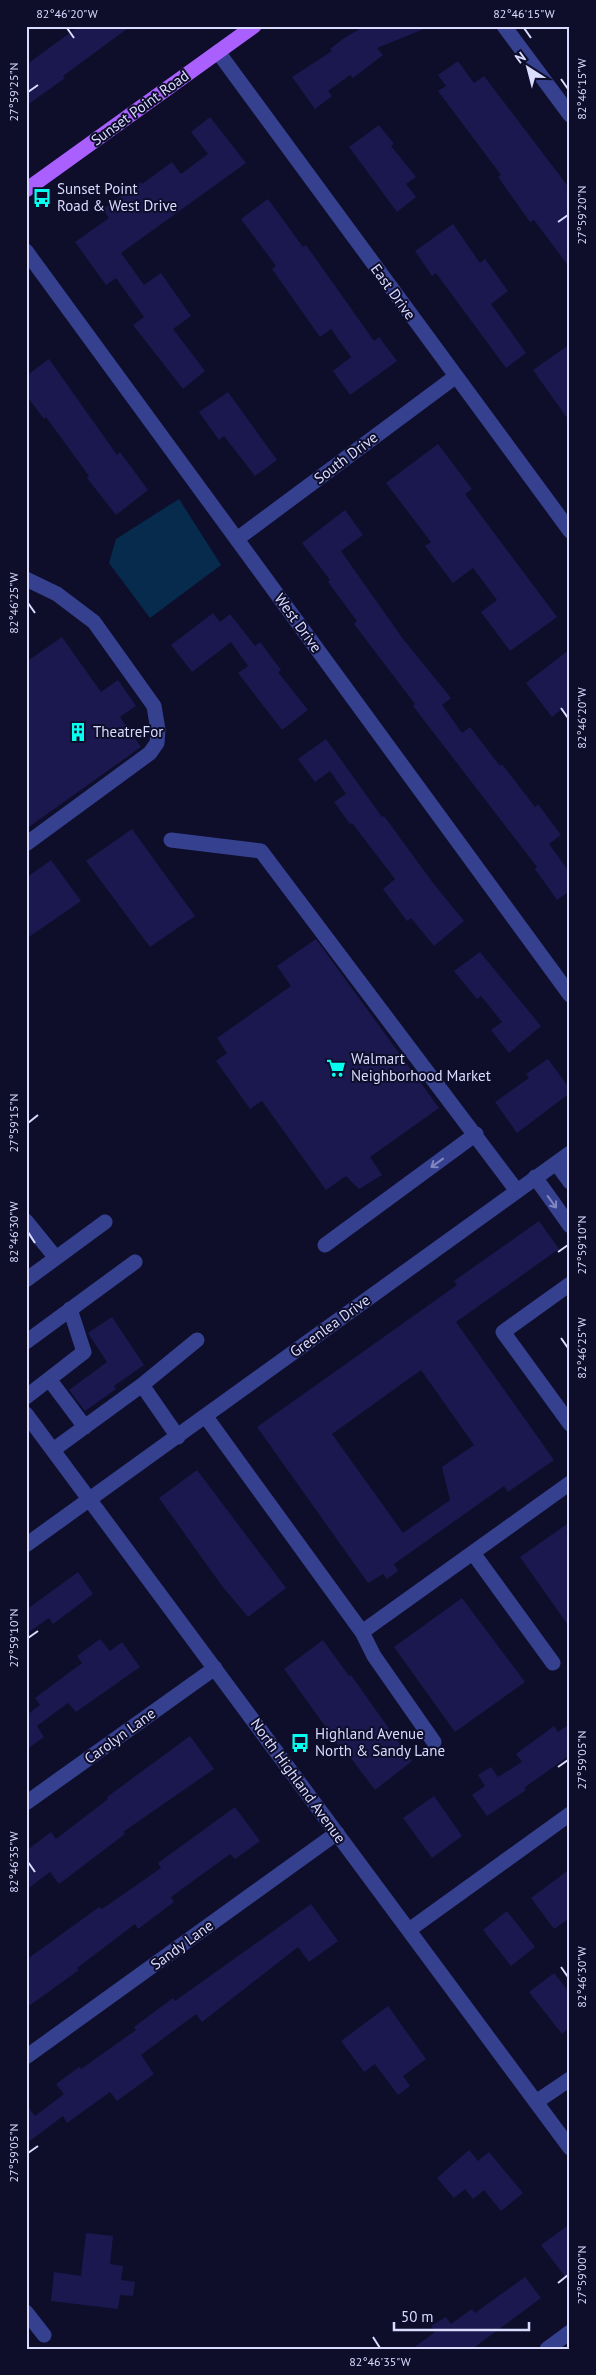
<svg xmlns="http://www.w3.org/2000/svg" width="596" height="2375" font-family="'PT Sans',sans-serif">
<rect width="100%" height="100%" fill="#0e0e2b"/>
<path fill="#062b4d" d="M179 499 221 565 150 618 109 563 116 539Z"/>
<path fill="#1a184e" fill-rule="evenodd" d="M79 26H131L63 76 65 78 26 106V65Z
M365 26 429 27 377 48 383 55 353 78 350 75 328 91 332 96 315 109 292 77 332 51 330 49 344 38Z
M458 61 474 83 484 76 570 189V268L534 220 530 222 498 177 501 175 438 91 446 86 438 75Z
M210 117 246 163 121 253 144 285 161 273 191 316 173 329 205 371 183 389 133 325 144 317 116 278 106 285 75 242 109 218 103 209 141 182 142 184 172 162 181 174 208 154 191 132Z
M379 125 394 144 391 146 416 177 406 184 416 197 397 212 349 147Z
M268 199 303 247 306 245 374 341 379 337 397 361 350 395 333 371 351 357 331 329 320 337 272 269 276 266 241 219Z
M453 224 480 263 485 259 508 291 491 304 526 353 506 368 436 273 432 276 415 251Z
M570 344V422L533 370Z
M49 359 117 455 120 452 148 490 116 515 87 478 89 476 46 417 44 419 26 395V376Z
M228 392 277 460 255 476 224 436 219 440 199 412Z
M438 444 472 489 465 494 557 617 510 651 481 612 497 600 473 568 453 583 425 546 431 542 386 483Z
M345 510 363 535 341 551 403 639 451 698 442 705 462 733 470 727 500 766 502 764 535 807 538 804 561 835 549 844 570 873V891L557 900 535 869 537 867 433 732 413 706 415 704 354 624 357 621 328 582 330 580 302 543Z
M213 613 220 622 230 614 255 646 260 642 281 670 278 672 308 710 282 730 238 673 248 666 231 642 192 672 171 645Z
M62 637 101 692 118 680 136 706 120 717 141 747 26 829V662Z
M570 649V719L562 709 552 717 526 683Z
M326 739 382 817 384 816 433 883 464 921 434 946 411 918 407 921 383 889 395 879 352 823 350 824 334 802 346 794 330 771 315 782 298 759Z
M132 829 195 916 150 947 86 861Z
M51 860 81 901 26 939V878Z
M316 939 439 1108 370 1157 382 1175 359 1189 346 1176 326 1190 262 1101 250 1109 216 1061 227 1053 217 1038 291 986 277 966Z
M480 952 541 1026 509 1053 491 1030 502 1022 481 996 477 999 454 971Z
M548 1059 570 1089V1093L517 1133 495 1102 529 1078 526 1074Z
M539 1221 559 1249 456 1322 554 1460 508 1492 504 1486 394 1564 398 1571 387 1579 383 1574 368 1583 257 1427 457 1285 454 1281ZM421 1370 474 1445 442 1467 450 1500 403 1533 332 1434Z
M112 1317 144 1365 114 1386 116 1389 85 1411 69 1390 107 1362 88 1333Z
M197 1470 286 1588 248 1617 222 1586 159 1498Z
M570 1522V1628L520 1557Z
M78 1572 93 1594 53 1624 49 1618 26 1634V1610Z
M462 1598 525 1682 455 1732 394 1647Z
M100 1639 110 1651 122 1642 140 1667 76 1712 68 1703 37 1726 44 1737 26 1750V1712L28 1714 40 1705 35 1698 82 1663 77 1656Z
M323 1640 349 1676 351 1675 412 1761 375 1790 350 1757 348 1758 284 1669Z
M570 1724V1755L524 1788 526 1790 487 1816 472 1795 485 1786 478 1775 491 1767 498 1777 522 1762 516 1754 554 1726 558 1732Z
M190 1736 214 1769 123 1832 125 1834 59 1884 50 1872 26 1890V1851L51 1832 56 1839 108 1799 107 1797Z
M434 1796 462 1836 432 1858 403 1818Z
M235 1807 260 1841 235 1859 230 1854 171 1897 174 1902 138 1929 135 1924 77 1968 79 1970 26 2008V1960L99 1907 102 1909 161 1868 158 1863Z
M570 1869V1918L554 1929 531 1898Z
M311 1904 338 1941 309 1962 298 1947 202 2022 196 2014 141 2055 154 2074 117 2101 110 2092 67 2123 63 2116 26 2144V2104L35 2116 64 2094 56 2084 79 2067 81 2069 136 2030 134 2027 173 1998 175 2001Z
M507 1911 535 1947 511 1966 483 1930Z
M554 1973 570 1993V2027L562 2034 529 1992Z
M388 2006 426 2059 403 2076 410 2086 398 2095 375 2064 364 2072 341 2041Z
M469 2150 478 2161 489 2152 523 2193 501 2211 484 2190 473 2199 465 2189 454 2198 437 2178Z
M570 2224V2283L541 2245Z
M86 2233 113 2236 110 2264 123 2266 121 2280 135 2282 133 2296 120 2295 118 2309 51 2301 54 2272 81 2276Z
M525 2277 541 2298 472 2349H412L435 2332 431 2326 446 2317 451 2324 472 2309 475 2313Z"/>
<g fill="none" stroke-linecap="round" stroke-linejoin="round">
<path stroke="#35408f" stroke-width="15" d="M504 26 570 115
M218 52 570 531
M26 251 570 995
M237 539 455 377
M26 579 57 594 94 622 154 706 158 730 157 743 150 753 26 844
M171 840 261 851 517 1191
M556 1163 570 1182
M535 1177 570 1226
M26 1221 56 1258 105 1222
M325 1245 476 1134
M26 1280 56 1258
M570 1284 503 1332 570 1424
M26 1342 135 1262
M49 1379 85 1427
M142 1385 197 1340
M26 1397 84 1352 70 1309
M26 1414 570 2148
M206 1417 362 1632 374 1656 434 1742
M53 1450 142 1385 178 1437
M26 1545 570 1153
M473 1553 553 1663
M362 1632 570 1483
M26 1803 215 1668
M409 1930 570 1814
M26 2057 337 1833
M536 2102 570 2079
M26 2312 44 2335
M547 2349 570 2332"/>
<path stroke="#a960ff" stroke-width="15" d="M26 190 254 26"/>
</g>
<defs><path id="oneway-shaft" d="M-6 0H5M1.5-3L5.5 0L1.5 3" fill="none" stroke-width="1.6" stroke-linecap="round" stroke-linejoin="round" transform="scale(1.25)"/></defs>
<g stroke="#7f86c1">
<use href="#oneway-shaft" transform="translate(437 1163) rotate(144)"/>
<use href="#oneway-shaft" transform="translate(552 1202) rotate(54)"/>
</g>
<path fill="none" stroke="#d9dbff" stroke-width="2" d="M67 28 74 38M524 28 531 38M561 79 568 89M28 92 38 85M558 222 568 215M28 603 35 613M561 708 568 718M28 1123 38 1115M28 1232 35 1243M558 1252 568 1245M561 1338 568 1348M28 1638 38 1631M558 1767 568 1760M28 1862 35 1872M561 1967 568 1977M28 2153 38 2146M558 2283 568 2275M373 2337 380 2348"/>
<defs>
<g id="bus-bare" transform="scale(1.5)"><path d="M-5-6H5V4H4V6H2V4H-2V6H-4V4H-5ZM-3.5-4V0h7V-4ZM-3.5 1.2v1.5H-2V1.2ZM2 1.2v1.5H3.5V1.2Z" fill="#05ffee" stroke="#0e0e2b" stroke-width="2.5" paint-order="stroke"/></g>
<g id="building-bare" transform="scale(1.5)"><path d="M-4-6H4V6H1V3H-1V6H-4ZM-2.5-4.3h1.7v1.8h-1.7ZM.8-4.3h1.7v1.8H.8ZM-2.5-1h1.7V.8h-1.7ZM.8-1h1.7V.8H.8Z" fill="#05ffee" stroke="#0e0e2b" stroke-width="2.5" paint-order="stroke"/></g>
<g id="supermarket-bare" transform="scale(1.5)"><path d="M-6-5.5h2.5l.6 2H6L4.5 2H-2.5L-4.4-4H-6ZM-1.5 3.2a1.3 1.3 0 1 0 .1 0ZM3 3.2a1.3 1.3 0 1 0 .1 0Z" fill="#05ffee" stroke="#0e0e2b" stroke-width="2.5" paint-order="stroke"/></g>
</defs>
<g fill-rule="evenodd">
<use href="#bus-bare" x="42" y="198"/>
<use href="#building-bare" x="78" y="732"/>
<use href="#supermarket-bare" x="336" y="1068"/>
<use href="#bus-bare" x="300" y="1743"/>
</g>
<g text-anchor="middle" stroke-width="4" stroke-linejoin="round" paint-order="stroke">
<g font-size="15" fill="#d9dbff" stroke="#0e0e2b">
<text transform="translate(140 108) rotate(-36)" y="5">Sunset Point Road</text>
<text transform="translate(393 292) rotate(54)" y="5">East Drive</text>
<text transform="translate(346 458) rotate(-37)" y="5">South Drive</text>
<text transform="translate(298 623) rotate(54)" y="5">West Drive</text>
<text transform="translate(330 1326) rotate(-36)" y="5">Greenlea Drive</text>
<text transform="translate(120 1736) rotate(-36)" y="5">Carolyn Lane</text>
<text transform="translate(298 1781) rotate(54)" y="5">North Highland Avenue</text>
<text transform="translate(182 1945) rotate(-36)" y="5">Sandy Lane</text>
</g>
<g font-size="15" fill="#d9dbff" stroke="#0e0e2b" text-anchor="start">
<text x="57" y="194">Sunset Point<tspan x="57" dy="17">Road &amp; West Drive</tspan></text>
<text x="93" y="737">TheatreFor</text>
<text x="351" y="1064">Walmart<tspan x="351" dy="17">Neighborhood Market</tspan></text>
<text x="315" y="1739">Highland Avenue<tspan x="315" dy="17">North &amp; Sandy Lane</tspan></text>
</g>
</g>
<rect width="596" height="2375" fill="none" stroke="#0e0e2b" stroke-width="55"/>
<g transform="translate(528 68) rotate(324)" stroke="#0e0e2b" stroke-width="4" paint-order="stroke">
<path d="M0-4L9 19L0 12L-9 19Z" fill="#d9dbff"/>
<text y="-8" font-size="14" font-weight="bold" text-anchor="middle" fill="#d9dbff">N</text>
</g>
<path d="M394 2322v8h135v-8" fill="none" stroke="#d9dbff" stroke-width="2.5"/>
<text x="401" y="2322" font-size="15" fill="#d9dbff" stroke="#0e0e2b" stroke-width="4" paint-order="stroke">50 m</text>
<rect x="28" y="28" width="540" height="2320" fill="none" stroke="#d9dbff" stroke-width="2"/>
<g font-size="12" text-anchor="middle" fill="#d9dbff">
<text x="67" y="18">82°46'20"W</text>
<text x="524" y="18">82°46'15"W</text>
<text transform="translate(582 89) rotate(-90)" y="4">82°46'15"W</text>
<text transform="translate(14 92) rotate(-90)" y="4">27°59'25"N</text>
<text transform="translate(582 215) rotate(-90)" y="4">27°59'20"N</text>
<text transform="translate(14 603) rotate(-90)" y="4">82°46'25"W</text>
<text transform="translate(582 718) rotate(-90)" y="4">82°46'20"W</text>
<text transform="translate(14 1123) rotate(-90)" y="4">27°59'15"N</text>
<text transform="translate(14 1232) rotate(-90)" y="4">82°46'30"W</text>
<text transform="translate(582 1245) rotate(-90)" y="4">27°59'10"N</text>
<text transform="translate(582 1348) rotate(-90)" y="4">82°46'25"W</text>
<text transform="translate(14 1638) rotate(-90)" y="4">27°59'10"N</text>
<text transform="translate(582 1760) rotate(-90)" y="4">27°59'05"N</text>
<text transform="translate(14 1862) rotate(-90)" y="4">82°46'35"W</text>
<text transform="translate(582 1977) rotate(-90)" y="4">82°46'30"W</text>
<text transform="translate(14 2153) rotate(-90)" y="4">27°59'05"N</text>
<text transform="translate(582 2275) rotate(-90)" y="4">27°59'00"N</text>
<text x="380" y="2366">82°46'35"W</text>
</g>
</svg>
